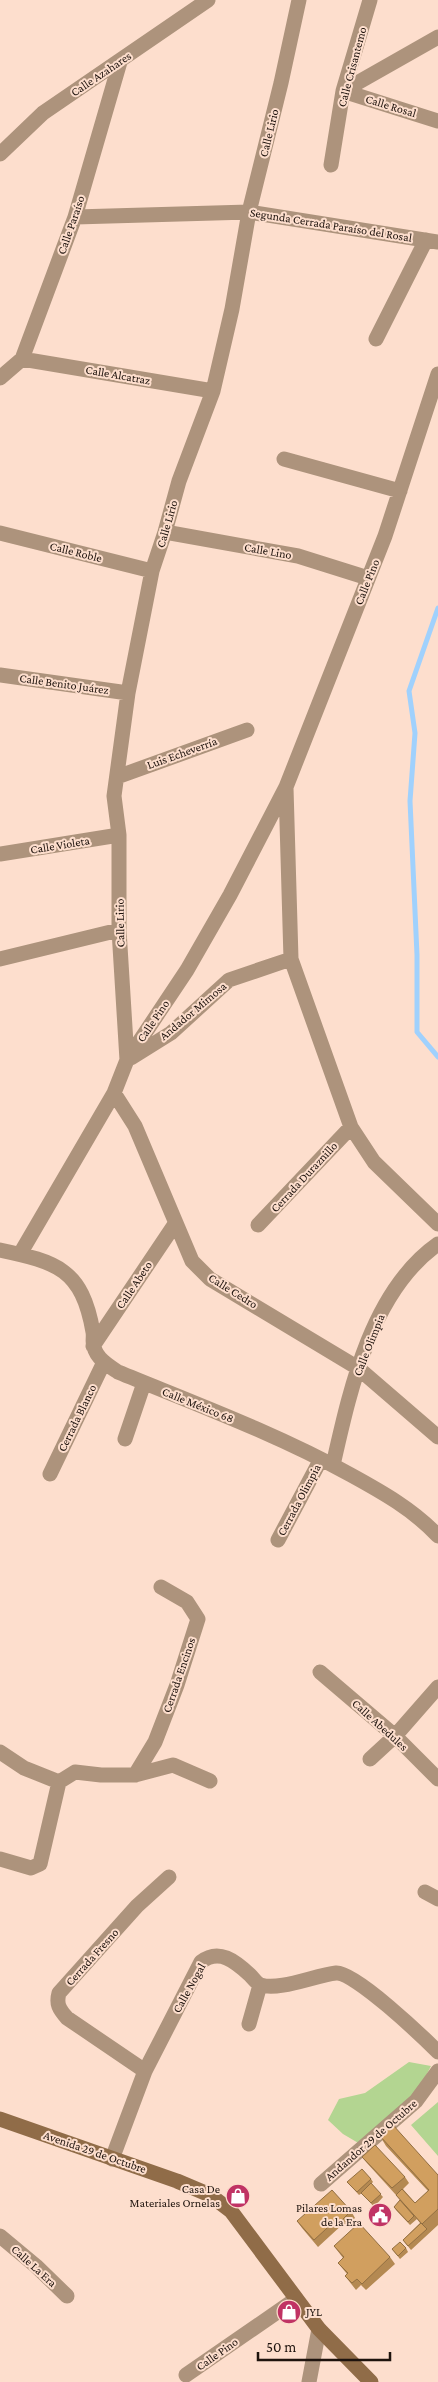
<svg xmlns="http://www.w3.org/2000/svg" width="438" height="2382" font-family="'Crimson Pro',serif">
<rect width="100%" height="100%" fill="#fddecd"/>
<path fill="#b3d591" d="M409 2062 431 2066 417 2093 360 2144 343 2134 328 2120 339 2099 365 2093Z
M438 2102V2156L411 2125Z"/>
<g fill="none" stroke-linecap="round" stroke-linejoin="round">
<path stroke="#a0d1fd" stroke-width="5" d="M438 608 409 691 415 733 410 801 417 955V1032L438 1057"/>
<path stroke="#ad937c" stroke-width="15" d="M343 91 438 37
M343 91 438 121
M0 154 43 113 208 0
M331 165 343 91 370 0
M75 217 249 212 438 242
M376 339 426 240
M22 359 213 391
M0 378 22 359 75 217 120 62
M284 459 400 491
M165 532 298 556 368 578
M0 533 152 571
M0 675 128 693
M117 777 247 730
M286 788 291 959 351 1127 374 1162 438 1224
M0 854 119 835
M0 959 119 930
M131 1058 171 1033 229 980 291 959
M127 1060 119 930V835L114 796 128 693 152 571 165 532 179 481 213 391 232 309 249 212 281 83 299 0
M114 1093 135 1126 192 1261 210 1279 358 1368 438 1437
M258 1225 351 1127
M0 1250C57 1262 82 1269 93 1332 94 1337 92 1343 94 1347 97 1359 109 1366 118 1372 196 1404 277 1434 351 1475 382 1492 414 1510 438 1536
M20 1254 114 1093 127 1060 187 970 230 895 286 787 385 536 438 374
M93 1346 175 1224
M125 1439 144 1383
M333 1465C350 1390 371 1291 438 1244
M50 1474 104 1362
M278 1540 321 1459
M320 1672 395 1736 438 1779
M0 1752 24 1768 59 1782
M370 1759 395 1736 438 1687
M135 1775 173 1765 210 1781
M59 1782 75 1772 101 1775H135L155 1742 177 1685 198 1619 187 1602 161 1587
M0 1859 31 1868 40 1864 59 1782
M425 1892 438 1899
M249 2024 260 1985
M145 2071 67 2018C59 2009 56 2004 59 1993L137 1906 169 1877
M112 2159 145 2071 201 1962C219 1948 235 1961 250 1975 253 1978 257 1984 261 1985 279 1991 316 1975 336 1973 354 1971 423 2037 438 2052
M321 2184 416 2101 438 2071
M0 2236 36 2266 67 2296
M186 2375 296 2299
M309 2382 319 2329"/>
<path stroke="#906c48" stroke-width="15" d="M0 2119 177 2181 210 2195 231 2211 319 2329 371 2382"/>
</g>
<path fill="#b48952" d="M380 2136 438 2175V2225L411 2250 403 2240 420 2223 417 2219 410 2225 396 2210 394 2207 400 2200 396 2195 367 2163 362 2157 405 2177 409 2183 403 2189 415 2203 428 2191 386 2146Z
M371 2179 373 2182 371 2184 383 2197 374 2207 362 2193 359 2195 347 2182Z
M351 2211 355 2218 345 2227 343 2224 318 2247 302 2228 297 2221Z
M334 2246 390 2257 395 2264 366 2290 361 2285 356 2290 345 2276 347 2274 338 2263 343 2258Z
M406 2248 408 2252 400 2259 392 2249Z"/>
<path fill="#d19f5f" stroke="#926f42" d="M393 2125 438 2175V2209L422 2224 396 2195 402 2189 415 2203 429 2190 380 2136Z
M375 2145 405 2177 392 2188 362 2157Z
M362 2169 371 2179 357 2192 347 2182Z
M371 2183 381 2194 371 2203 361 2193Z
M332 2190 351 2211 341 2221 338 2218 314 2240 297 2221Z
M400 2200 414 2216 408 2222 394 2207Z
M359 2223 390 2257 362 2284 357 2279 352 2283 345 2276 348 2273 338 2263 344 2257 334 2246Z
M421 2223 427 2229 408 2246 403 2240Z
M400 2242 406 2248 398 2256 392 2249Z"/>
<defs>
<g id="shop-disc" transform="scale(1.25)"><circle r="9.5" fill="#c03364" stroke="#fddecd"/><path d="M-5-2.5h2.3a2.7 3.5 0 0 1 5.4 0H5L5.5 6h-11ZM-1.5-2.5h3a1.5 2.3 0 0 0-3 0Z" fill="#fff"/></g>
<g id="civic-disc" transform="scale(1.25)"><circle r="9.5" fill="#c03364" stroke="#fddecd"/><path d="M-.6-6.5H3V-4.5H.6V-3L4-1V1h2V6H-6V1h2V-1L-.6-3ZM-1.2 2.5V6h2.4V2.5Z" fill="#fff"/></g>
</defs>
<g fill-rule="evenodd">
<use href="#shop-disc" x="238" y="2196"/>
<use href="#civic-disc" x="380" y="2215"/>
<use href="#shop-disc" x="289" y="2312"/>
</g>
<g text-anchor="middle" stroke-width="4" stroke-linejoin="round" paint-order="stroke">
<g font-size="12" fill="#1e130d" stroke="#fddecd">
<text transform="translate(352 67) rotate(-75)" y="4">Calle Crisantemo</text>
<text transform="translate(101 74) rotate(-34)" y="4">Calle Azahares</text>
<text transform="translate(391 106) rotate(17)" y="4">Calle Rosal</text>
<text transform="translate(269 133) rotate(-76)" y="4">Calle Lirio</text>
<text transform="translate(71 225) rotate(-71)" y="4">Calle Paraíso</text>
<text transform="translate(331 225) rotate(9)" y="4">Segunda Cerrada Paraíso del Rosal</text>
<text transform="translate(118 375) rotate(10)" y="4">Calle Alcatraz</text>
<text transform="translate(167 524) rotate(-74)" y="4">Calle Lirio</text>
<text transform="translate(268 551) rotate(10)" y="4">Calle Lino</text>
<text transform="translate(76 552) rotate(14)" y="4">Calle Roble</text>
<text transform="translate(367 582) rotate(-68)" y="4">Calle Pino</text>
<text transform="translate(64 684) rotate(8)" y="4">Calle Benito Juárez</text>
<text transform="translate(182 753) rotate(-20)" y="4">Luis Echeverría</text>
<text transform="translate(60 845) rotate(-9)" y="4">Calle Violeta</text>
<text transform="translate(120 923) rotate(-91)" y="4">Calle Lirio</text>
<text transform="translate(193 1011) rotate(-40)" y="4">Andador Mimosa</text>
<text transform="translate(153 1021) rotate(-56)" y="4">Calle Pino</text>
<text transform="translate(304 1177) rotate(-47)" y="4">Cerrada Duraznillo</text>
<text transform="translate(134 1285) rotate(-56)" y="4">Calle Abeto</text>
<text transform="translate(233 1291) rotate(32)" y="4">Calle Cedro</text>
<text transform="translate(369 1345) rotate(-68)" y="4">Calle Olimpia</text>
<text transform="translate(198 1405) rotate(22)" y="4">Calle México 68</text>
<text transform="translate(77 1418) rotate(-64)" y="4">Cerrada Blanco</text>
<text transform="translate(299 1500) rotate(-62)" y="4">Cerrada Olimpia</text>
<text transform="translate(179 1675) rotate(-71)" y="4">Cerrada Encinos</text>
<text transform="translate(380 1725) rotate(42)" y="4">Calle Abedules</text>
<text transform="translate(92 1957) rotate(-48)" y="4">Cerrada Fresno</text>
<text transform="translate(189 1988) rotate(-61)" y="4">Calle Nogal</text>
<text transform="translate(371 2140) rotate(-41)" y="4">Andandor 29 de Octubre</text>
<text transform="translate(95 2152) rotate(19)" y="4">Avenida 29 de Octubre</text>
<text transform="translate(34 2266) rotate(42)" y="4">Calle La Era</text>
<text transform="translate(217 2354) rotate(-35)" y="4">Calle Pino</text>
</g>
<g font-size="12" fill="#1e130d" stroke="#fddecd" text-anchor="end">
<text x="220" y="2193">Casa De<tspan x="220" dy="14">Materiales Ornelas</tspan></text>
<text x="362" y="2212">Pilares Lomas<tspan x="362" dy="14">de la Era</tspan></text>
<text x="306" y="2316" text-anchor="start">JYL</text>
</g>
</g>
<path d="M258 2352v8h132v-8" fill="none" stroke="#1e130d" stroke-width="2.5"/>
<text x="266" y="2352" font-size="15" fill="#1e130d" stroke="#fddecd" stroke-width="4" paint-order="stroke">50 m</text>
</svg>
